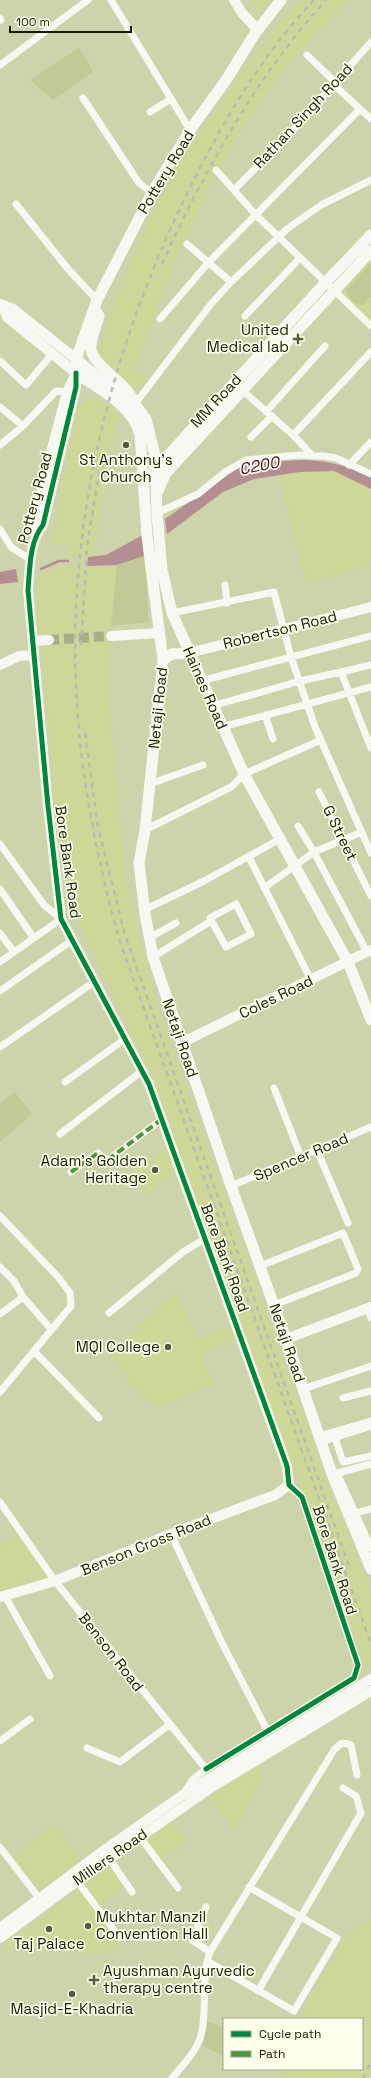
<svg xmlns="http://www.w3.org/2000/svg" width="371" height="2078" font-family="'Space Grotesk',sans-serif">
<rect width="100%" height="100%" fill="#cdd3ab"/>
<path fill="#ced698" d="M251 0H270L259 13Z
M300 0H348L284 69 242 128 211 183 183 243 134 370 145 378 130 395 96 372 98 367V353L120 289 151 216 185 155 235 82Z
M371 260V322L340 293Z
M85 398 99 400 113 407 121 417 113 438 93 557H68L69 546 52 544 78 405H83Z
M334 471 371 489V565L306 582 279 475 300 472Z
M69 565 100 567 117 565 111 626 108 681 119 813 127 889 161 1018 332 1496 371 1591V1666L367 1668 302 1489 291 1467 154 1080 96 960 70 899 59 835 38 614 39 574Z
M168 1143 177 1168 147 1196 132 1172Z
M177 1291 197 1339 232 1326 236 1339 202 1354 214 1385 157 1408 126 1380 130 1376 110 1355Z
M20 1535 48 1576 0 1591V1545Z
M257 1766 263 1776 235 1832 210 1796Z
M172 1821 187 1841 160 1861 145 1841Z
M54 1825 80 1859 39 1890 13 1856Z
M111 1866 125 1886 100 1906 85 1886Z
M80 1889 123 1942 105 1954 2 1948Z
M371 1919V2078H280L282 2069H362V2019H299L351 1930 370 1922Z"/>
<path fill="#c2c997" d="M79 48 93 72 53 100 30 80Z
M371 263V297L363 305C354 304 347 297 346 289Z
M144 556 149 622 111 626 117 565Z
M15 1092 32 1114 0 1142V1103Z
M207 2021 224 2028V2056L203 2046Z"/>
<path fill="#b58e92" d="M304 460C332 461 346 466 371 477V489L334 471 300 472 254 479 223 492 167 534 165 519 241 466 258 462Z
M143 535 144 556 117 565 87 566 88 557 106 555Z
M16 569 18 582 0 584V572Z"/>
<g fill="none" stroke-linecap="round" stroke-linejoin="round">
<path stroke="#b58e92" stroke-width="2.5" d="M41 569 59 561H68"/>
<path stroke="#a9ae89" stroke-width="10" stroke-dasharray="10 5" stroke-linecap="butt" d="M49 640 111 636"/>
<path stroke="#f8f8f2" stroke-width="7" d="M111 0 190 130
M0 18 1 20
M307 55 335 82
M0 65 88 0
M333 84 371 119
M83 98 139 183 152 193
M150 112 171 99
M216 170 255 214 371 326
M234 190 293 130 371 42
M16 204 68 269 97 300
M187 244 231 282
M245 316 300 258
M160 319 209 262 360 109
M0 361 26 385 52 354
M242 390 293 435 371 352
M135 404 211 304 231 282 287 229 321 205 371 180
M0 407 23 426
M266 412 325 346
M293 435 313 456
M251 437 272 416
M0 445 23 426 56 391 67 392
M349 465 371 442
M157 513 198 494 225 472 246 460 299 455 324 456 336 458 371 474
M0 529 11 547 31 560
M225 585 227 603
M172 613 274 592 291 657 315 727 371 853
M341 672 371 665
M201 681 371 636
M212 706 300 681 341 672 371 748
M265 715 273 739
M222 727 371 687
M150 784 203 765
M319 792 371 896
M298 826 314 852 367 952
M145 830 231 787 244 774 321 740
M0 844 44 905 61 919 0 962
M249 857 311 980
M264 888 314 852 362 832
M0 889 33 937
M236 904 251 934 226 947 210 918Z
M144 910 206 880 280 839
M0 933 14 952
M149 938 176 923
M153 957 211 921
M0 991 71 941
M0 1047 94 982
M65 1082 125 1039
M274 1088 301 1157
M60 1134 142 1071
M317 1150 348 1223
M71 1172 98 1153 105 1162 162 1119
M231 1186 371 1127
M0 1216 59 1278 70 1293 71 1306 0 1392
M260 1266 343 1233 358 1269 356 1273 274 1305
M0 1267 14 1281 23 1297 51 1329
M367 1308 371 1318
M109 1313 183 1252 205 1239
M0 1314 23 1297
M34 1351 99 1418
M303 1389 371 1366
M343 1398 371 1391
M319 1436 371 1421
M335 1438 343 1462 371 1456
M321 1442 371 1426
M337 1473 371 1548
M334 1474 371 1464
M0 1502 55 1581 206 1769 193 1779 184 1793
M356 1513 371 1509
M171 1534 222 1643 267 1730
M5 1596 50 1676
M0 1741 30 1719
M87 1748 120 1762 169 1725
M206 1769 354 1678 358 1665 302 1497 289 1485
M140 1837 178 1888
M0 1847 42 1902
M109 1858 132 1892
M77 1881 119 1937H150
M206 1907 192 1940 210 1952
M207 1961 294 2011 337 1938 249 1887
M258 1991 361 1813 356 1796 343 1788
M172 2078C183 2065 199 2049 202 2031 207 2005 201 1978 210 1952L334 1750C340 1744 342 1741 351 1745L357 1775"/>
<path stroke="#f8f8f2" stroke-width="10" d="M234 0 242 13 258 30
M0 304 13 309 76 359
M3 306 7 317 76 373
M37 533 34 524 43 483 67 392 74 377
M111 636 160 633
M33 641 49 640
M189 653 371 607
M0 665 19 656 34 655
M181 1043 371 950
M286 1339 371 1307
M0 1597 55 1581 171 1534 275 1495 289 1485 287 1466 149 1084 61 919 48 806 28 590C30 569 29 542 43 525L76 387V373
M0 1928 103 1851 181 1796 371 1679
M0 1938 77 1881 212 1787 371 1691"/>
<path stroke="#f8f8f2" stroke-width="11" d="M281 0 256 32 226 80 190 130 154 189 97 300 76 359V373C100 390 131 404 140 434L147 536 163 660 145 830 139 863 145 914 153 957 231 1186 286 1339 332 1474 371 1569
M94 308 99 316C97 325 90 339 91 349 93 367 129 383 134 403
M76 359 106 385 135 404 146 419 155 456 157 513 162 570 172 613 244 774 348 962 371 1020
M153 472 325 283 371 235
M157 493 166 473 371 251
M163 660 172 654 189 653"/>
<path stroke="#b9bbb0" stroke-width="2.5" stroke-dasharray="5 5" stroke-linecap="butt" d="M314 0C258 59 216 133 181 206 111 354 69 518 76 682 79 770 96 855 119 939L371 1644
M162 264C205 170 256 77 326 0
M81 645 87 546 102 456
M85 733 98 827 125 935 350 1569
M363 2078 371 2062"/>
<path stroke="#4b9939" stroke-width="4" stroke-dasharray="8 4" stroke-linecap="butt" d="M71 1172 98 1153 105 1162 162 1119"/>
<g stroke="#fcffea" stroke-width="8">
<path id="cycleway" d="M76 373V387L43 525C29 542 30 569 28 590L48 806 61 919 149 1084 287 1466 289 1485 302 1497 358 1665 354 1678 206 1769"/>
</g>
<use href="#cycleway" stroke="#00873e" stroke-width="5"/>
</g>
<g fill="#575b3c" stroke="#fcffea" stroke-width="1.5">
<path d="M296 333h4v4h4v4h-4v4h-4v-4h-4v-4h4z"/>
<circle cx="126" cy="445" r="4"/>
<circle cx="155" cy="1170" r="4"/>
<circle cx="168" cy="1347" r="4"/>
<circle cx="88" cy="1926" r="4"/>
<circle cx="49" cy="1929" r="4"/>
<path d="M92 1974h4v4h4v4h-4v4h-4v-4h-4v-4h4z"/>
<circle cx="72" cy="1994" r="4"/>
</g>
<g text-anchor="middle" stroke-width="3.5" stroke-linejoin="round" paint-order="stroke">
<g font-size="15" fill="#181a00" stroke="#fcffea">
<text transform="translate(303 116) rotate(-47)" y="5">Rathan Singh Road</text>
<text transform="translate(166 172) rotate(-59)" y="5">Pottery Road</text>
<text transform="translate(216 401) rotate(-47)" y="5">MM Road</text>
<text transform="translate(35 498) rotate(-75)" y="5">Pottery Road</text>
<text transform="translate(280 630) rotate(-14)" y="5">Robertson Road</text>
<text transform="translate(205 688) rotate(66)" y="5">Haines Road</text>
<text transform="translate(158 708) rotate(-84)" y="5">Netaji Road</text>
<text transform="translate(340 833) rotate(64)" y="5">G Street</text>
<text transform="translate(68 862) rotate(82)" y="5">Bore Bank Road</text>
<text transform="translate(276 997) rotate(-26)" y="5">Coles Road</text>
<text transform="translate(180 1038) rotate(71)" y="5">Netaji Road</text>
<text transform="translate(301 1157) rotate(-23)" y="5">Spencer Road</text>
<text transform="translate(225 1258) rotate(70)" y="5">Bore Bank Road</text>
<text transform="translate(287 1343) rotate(71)" y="5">Netaji Road</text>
<text transform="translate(146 1545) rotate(-22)" y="5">Benson Cross Road</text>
<text transform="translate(335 1560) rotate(72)" y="5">Bore Bank Road</text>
<text transform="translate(111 1652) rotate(52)" y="5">Benson Road</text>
<text transform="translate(110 1857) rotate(-35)" y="5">Millers Road</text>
</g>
<g font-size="15" fill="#181a00" stroke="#fcffea" text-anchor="end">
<text x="289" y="335">United<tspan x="289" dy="17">Medical lab</tspan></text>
<text x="126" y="465" text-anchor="middle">St Anthony's<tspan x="126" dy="17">Church</tspan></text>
<text x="147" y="1166">Adam's Golden<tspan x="147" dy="17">Heritage</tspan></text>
<text x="160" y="1352">MQI College</text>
<text x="96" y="1922" text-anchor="start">Mukhtar Manzil<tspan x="96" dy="17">Convention Hall</tspan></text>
<text x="49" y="1949" text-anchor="middle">Taj Palace</text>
<text x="103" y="1976" text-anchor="start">Ayushman Ayurvedic<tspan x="103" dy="17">therapy centre</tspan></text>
<text x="72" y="2014" text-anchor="middle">Masjid-E-Khadria</text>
</g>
<g font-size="16" font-style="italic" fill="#4e032c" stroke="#fcffea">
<text transform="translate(259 465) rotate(-11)" y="6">C200</text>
</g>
</g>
<rect x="223" y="2018" width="140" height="52" fill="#fcffea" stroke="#a1a38c"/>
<rect x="231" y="2031" width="20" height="6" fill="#00873e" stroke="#a1a38c"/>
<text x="259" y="2038" font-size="12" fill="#181a00">Cycle path</text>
<rect x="231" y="2051" width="20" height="6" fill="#4b9939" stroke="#a1a38c"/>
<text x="259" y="2058" font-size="12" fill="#181a00">Path</text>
<path d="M10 26v6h121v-6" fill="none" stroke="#181a00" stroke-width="2"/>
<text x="16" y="26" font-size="12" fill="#181a00" stroke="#fcffea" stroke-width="3" paint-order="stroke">100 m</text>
</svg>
